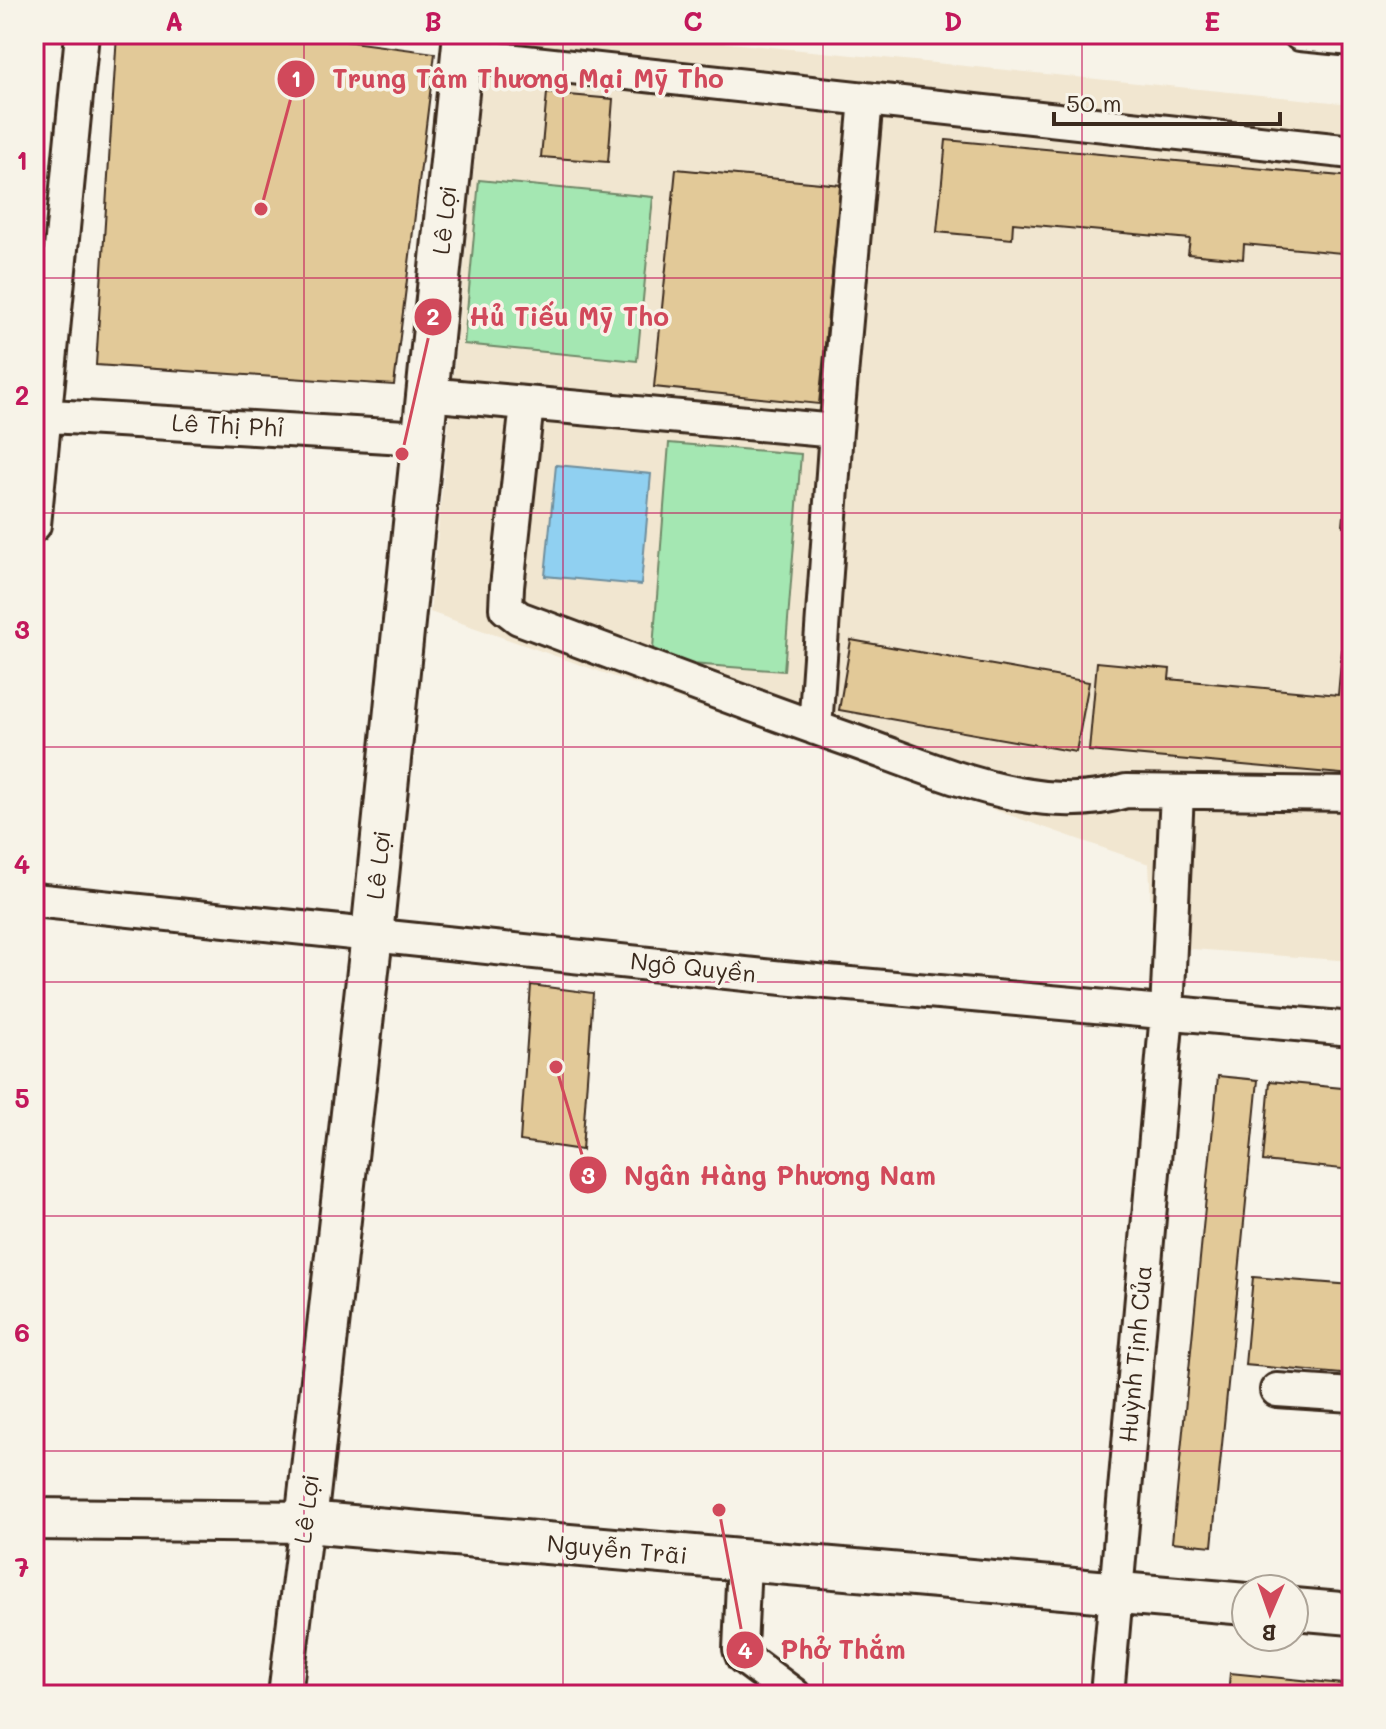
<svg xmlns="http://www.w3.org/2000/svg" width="1386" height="1729" font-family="Mali,sans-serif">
<rect width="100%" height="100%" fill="#f7f3e8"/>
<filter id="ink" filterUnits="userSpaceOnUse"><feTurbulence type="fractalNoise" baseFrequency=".0125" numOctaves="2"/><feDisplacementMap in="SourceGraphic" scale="16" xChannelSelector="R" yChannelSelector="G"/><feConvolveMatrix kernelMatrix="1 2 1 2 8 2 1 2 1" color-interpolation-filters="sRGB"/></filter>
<g filter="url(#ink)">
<path fill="#f1e6d0" d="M487 34H639L1352 104V961L1153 946 1149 864 430 612Z"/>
<path fill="#a4e7b2" stroke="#708868" stroke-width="2" d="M479 180 653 197 637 361 464 344Z
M669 443 801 454 784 671 652 661Z"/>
<path fill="#90d0f1" stroke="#6e8e9d" stroke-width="2" d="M556 465 651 474 641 585 545 576Z"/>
<path fill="#e2c998" stroke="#3b2a1e" stroke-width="2" d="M117 34H292L435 53 394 385 96 365Z
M547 93 613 99 608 162 541 157Z
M946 140 1352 177V254L1244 244 1243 259 1188 254 1190 239 1013 223 1012 239 937 232Z
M676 169 841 185 819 404 654 387Z
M1352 431V526H1343Z
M1352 540V775L1089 751 1097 662 1170 669 1169 679 1338 695Z
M851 640 1089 682 1076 752 839 710Z
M531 985 593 993 582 1150 520 1141Z
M1218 1076 1258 1080 1212 1546 1172 1542Z
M1270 1081 1352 1089V1170L1263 1161Z
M1253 1277 1352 1285V1375L1245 1365Z
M1230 1673 1352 1685V1695H1228Z"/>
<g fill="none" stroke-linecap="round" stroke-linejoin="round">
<g stroke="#3b2a1e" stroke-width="38">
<path id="minor" d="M1300 34 1352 39
M462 55 1352 152
M426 394 836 431
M527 404 507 587 506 608 519 618C632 660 743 703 856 742 909 761 963 784 1018 794 1055 801 1091 802 1126 791L1352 794
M34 415 422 438
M34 525 82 34
M815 728 836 431 866 99
M34 900 783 978 1352 1029
M1277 1390 1352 1395
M744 1562 740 1649 743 1657 794 1695
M285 1695 306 1522
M1107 1695 1167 1013 1177 792"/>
</g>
<g stroke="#3b2a1e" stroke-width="46">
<path id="major" d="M34 1519 306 1522 1246 1604
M306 1522 372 935 464 34
M1294 1609 1352 1614"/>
</g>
<use href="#minor" stroke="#f7f3e8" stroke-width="32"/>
<use href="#major" stroke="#f7f3e8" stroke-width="40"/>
</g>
</g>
<path fill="none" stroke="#c2185b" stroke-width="2" stroke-opacity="0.55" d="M304 34V1695M563 34V1695M823 34V1695M1082 34V1695M34 278H1352M34 513H1352M34 747H1352M34 982H1352M34 1216H1352M34 1451H1352"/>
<g text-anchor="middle" stroke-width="7" stroke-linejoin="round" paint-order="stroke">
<g font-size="24" fill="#3b2a1e" stroke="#f7f3e8">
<text transform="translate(445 220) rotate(-84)" y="8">Lê Lợi</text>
<text transform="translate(228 426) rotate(3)" y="8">Lê Thị Phỉ</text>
<text transform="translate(379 865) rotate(-84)" y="8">Lê Lợi</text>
<text transform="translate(693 968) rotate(6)" y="8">Ngô Quyền</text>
<text transform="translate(1136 1354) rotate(-85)" y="8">Huỳnh Tịnh Của</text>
<text transform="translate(307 1509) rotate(-83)" y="8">Lê Lợi</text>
<text transform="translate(617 1550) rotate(5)" y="8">Nguyễn Trãi</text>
</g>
</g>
<path fill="none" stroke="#d1495b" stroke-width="3" d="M261 209L296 79M402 454L433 317M556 1067L588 1175M719 1510L745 1650"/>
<g fill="#d1495b" stroke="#f7f3e8" stroke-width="3">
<circle cx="261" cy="209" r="8"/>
<circle cx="402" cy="454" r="8"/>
<circle cx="556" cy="1067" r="8"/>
<circle cx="719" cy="1510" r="8"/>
<circle cx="296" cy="79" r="20"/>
<circle cx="433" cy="317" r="20"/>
<circle cx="588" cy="1175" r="20"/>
<circle cx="745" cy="1650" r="20"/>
</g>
<g font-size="24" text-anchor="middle" font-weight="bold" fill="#fff">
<text x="296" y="87">1</text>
<text x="433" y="325">2</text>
<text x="588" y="1184">3</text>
<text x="745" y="1659">4</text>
</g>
<g font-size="26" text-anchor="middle" font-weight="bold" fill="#d1495b" stroke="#f7f3e8" stroke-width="7" stroke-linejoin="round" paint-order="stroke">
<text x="528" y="88">Trung Tâm Thương Mại Mỹ Tho</text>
<text x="569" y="326">Hủ Tiếu Mỹ Tho</text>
<text x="780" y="1185">Ngân Hàng Phương Nam</text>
<text x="843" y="1659">Phở Thắm</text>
</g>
<rect width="1386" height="1729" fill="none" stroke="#f7f3e8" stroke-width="88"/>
<g transform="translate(1270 1613) rotate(182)"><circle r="38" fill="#f7f3e8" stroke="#aca397" stroke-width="2"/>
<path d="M0-6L14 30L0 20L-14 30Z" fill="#d1495b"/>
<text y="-12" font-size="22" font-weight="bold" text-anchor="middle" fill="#3b2a1e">B</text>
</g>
<path d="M1054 112v12h226v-12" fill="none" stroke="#3b2a1e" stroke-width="4"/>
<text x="1066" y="112" font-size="24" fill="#3b2a1e" stroke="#f7f3e8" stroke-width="6" paint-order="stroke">50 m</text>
<rect x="44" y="44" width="1298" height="1641" fill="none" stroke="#c2185b" stroke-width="3"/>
<g font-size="26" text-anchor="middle" font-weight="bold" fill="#c2185b">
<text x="174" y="31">A</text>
<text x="433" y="31">B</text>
<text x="693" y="31">C</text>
<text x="953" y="31">D</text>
<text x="1212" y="31">E</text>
<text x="22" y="170">1</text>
<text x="22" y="405">2</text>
<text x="22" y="639">3</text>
<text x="22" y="874">4</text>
<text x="22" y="1108">5</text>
<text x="22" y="1342">6</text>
<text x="22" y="1577">7</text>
</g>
</svg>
